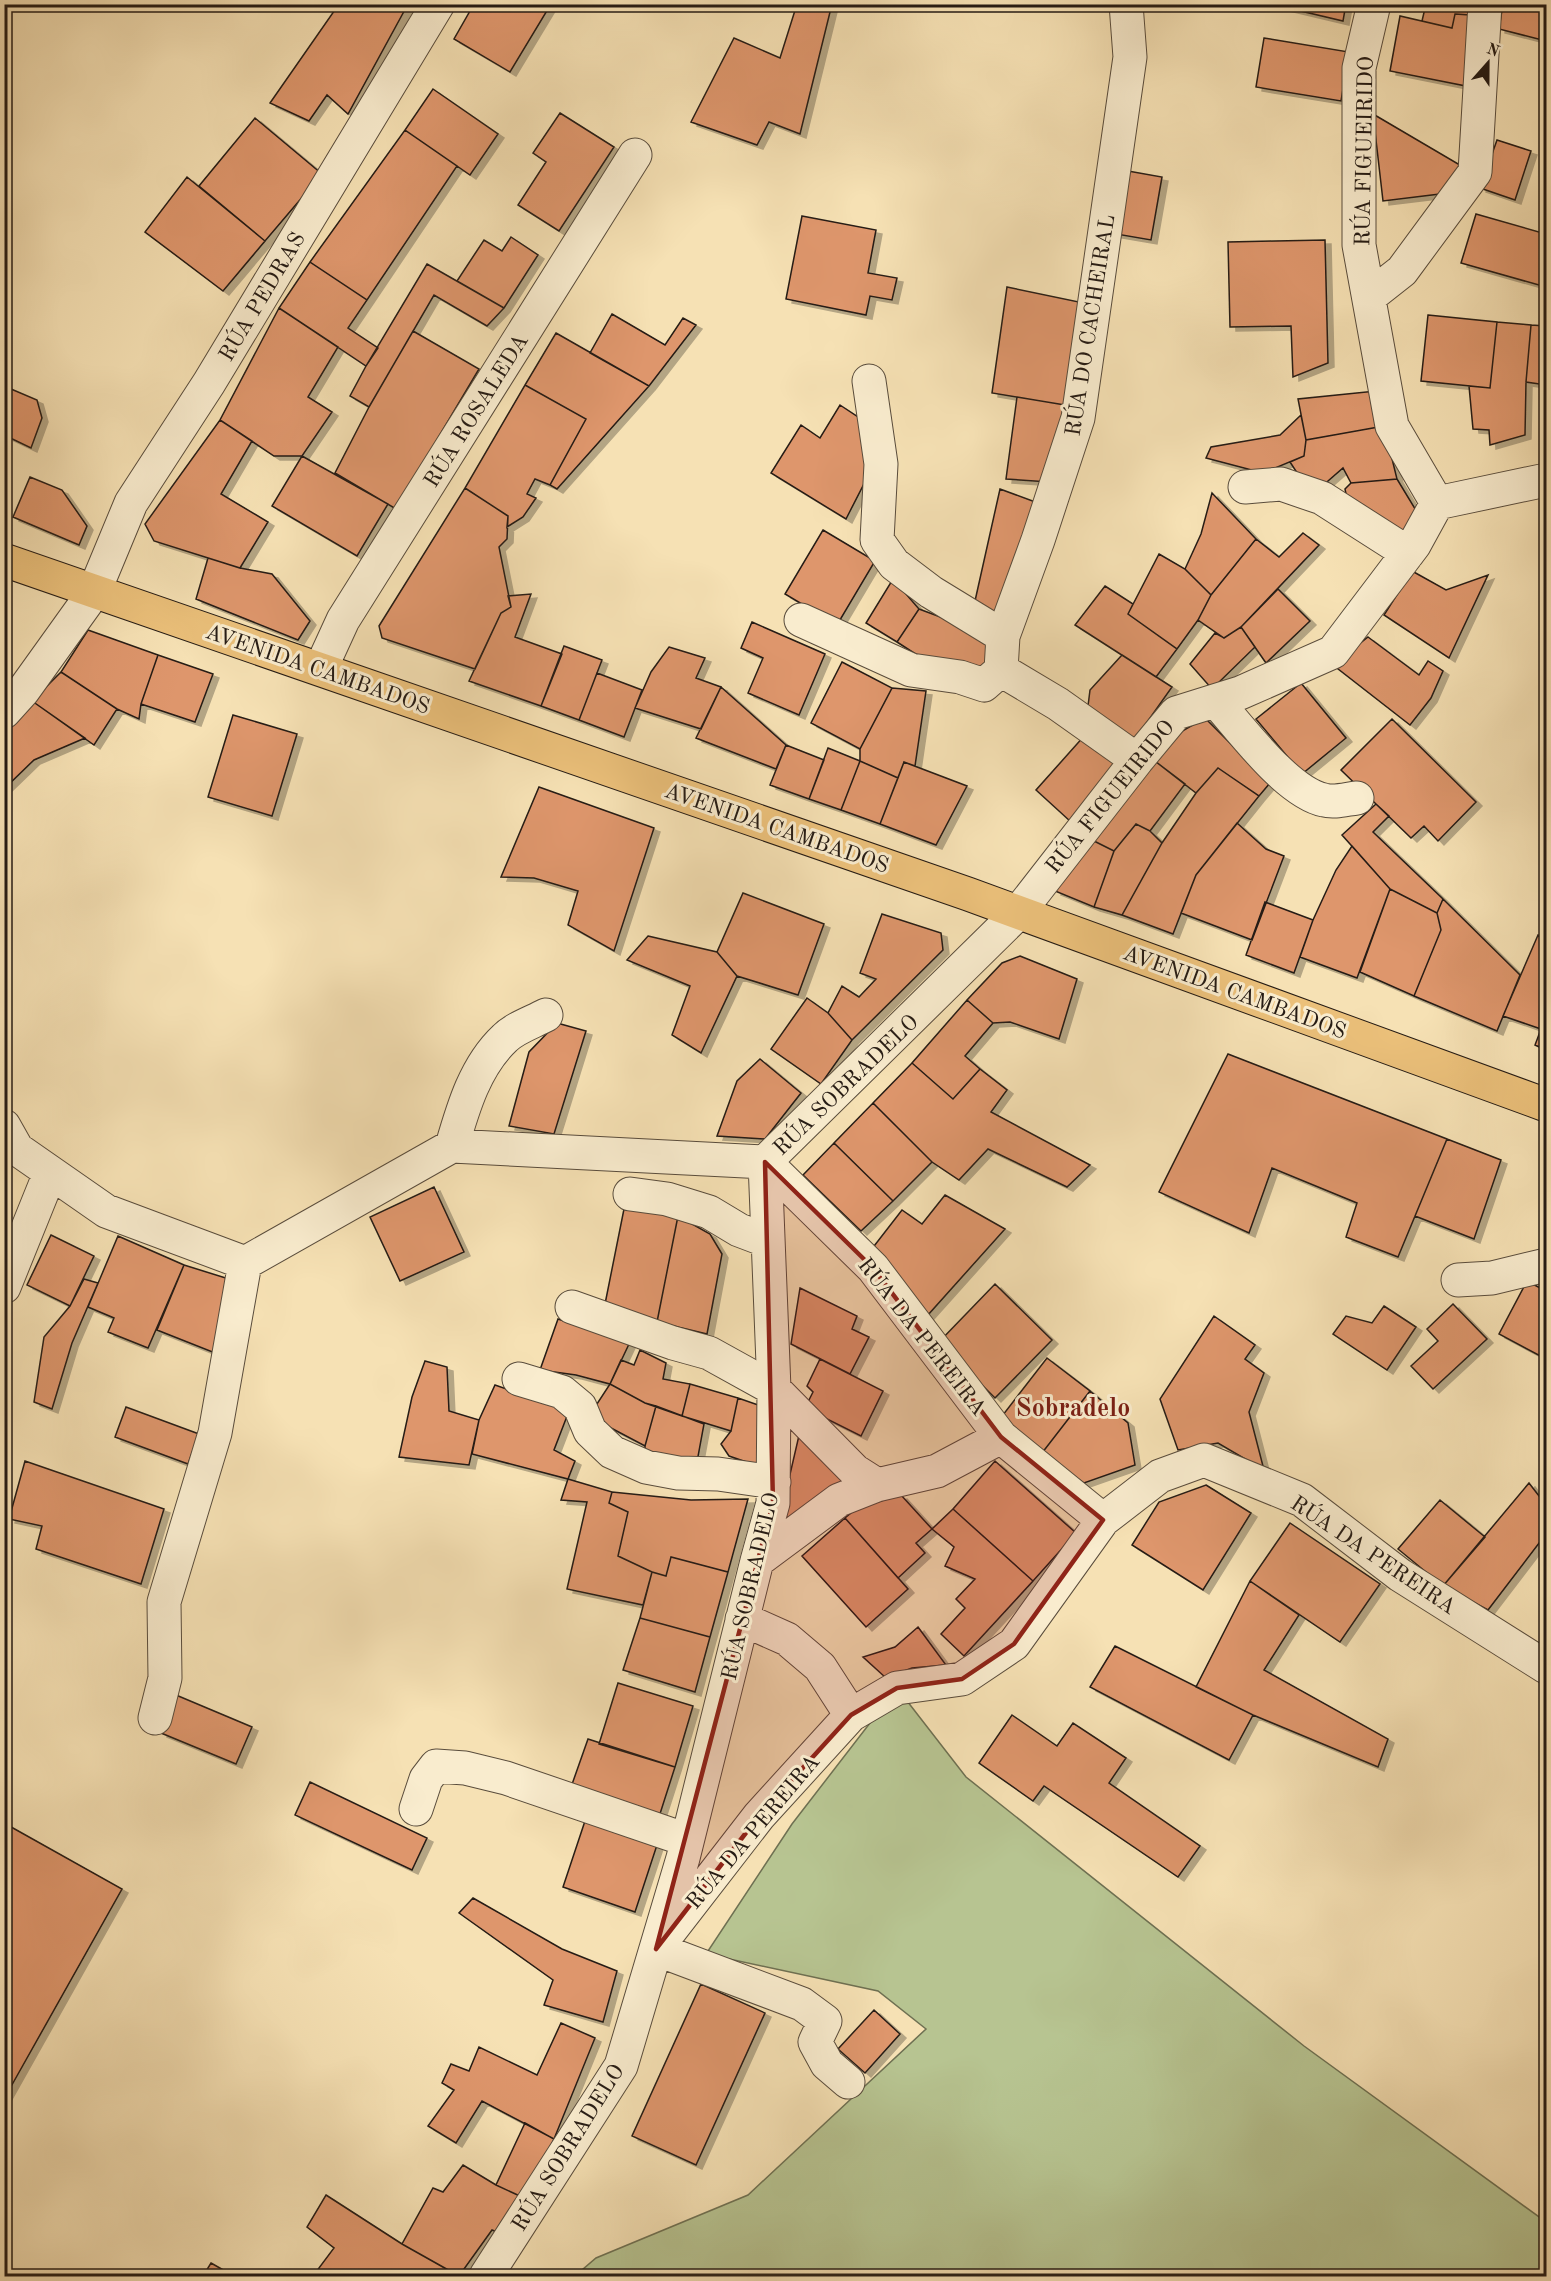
<svg xmlns="http://www.w3.org/2000/svg" width="1551" height="2281" font-family="'Old Standard TT',serif">
<defs>
<filter id="shadow"><feDropShadow dx="6" dy="4" stdDeviation="0" flood-color="#0004"/></filter>
</defs>
<rect width="100%" height="100%" fill="#f6e1b4"/>
<filter id="stains"><feTurbulence type="fractalNoise" baseFrequency=".00333" numOctaves="4"/><feColorMatrix values="0 0 0 0 .2 0 0 0 0 .09 0 0 0 0 .02 0 0 0 .5 -.17"/></filter>
<radialGradient id="worn" r=".72"><stop offset=".6" stop-color="#630" stop-opacity="0"/><stop offset="1" stop-color="#630" stop-opacity=".3"/></radialGradient>
<path fill="#b7c491" stroke="#6e7052" stroke-width="1.5" d="M897 1688 966 1777 1304 2046 1546 2222V2276H575L596 2258 748 2195 926 2029 878 1991 706 1954 792 1824Z"/>
<path fill="#de966c" stroke="#251b14" stroke-width="1.5" filter="url(#shadow)" d="M339 4H408L348 114 327 95 309 121 270 103Z
M474 4H551L510 72 454 39Z
M797 4H832L800 134 769 122 757 145 691 122 734 38 780 58Z
M1271 4H1346L1343 21Z
M1426 4H1471L1470 15 1455 14 1452 28 1422 21Z
M1503 4H1546V41L1499 29Z
M1455 14 1470 15 1466 86 1390 71 1400 16 1452 28Z
M1264 38 1349 52 1341 101 1256 87Z
M433 89 498 134 470 175 405 130Z
M560 113 614 147 559 231 518 205 546 162 533 153Z
M1373 114 1465 168 1448 193 1383 201Z
M255 118 322 174 265 241 199 186Z
M405 130 457 166 367 300 310 262Z
M1497 140 1531 151 1515 200 1480 188Z
M1128 171 1162 177 1151 240 1116 234Z
M187 177 265 241 223 291 145 232Z
M1476 214 1546 234V287L1461 263Z
M802 216 876 230 868 273 897 278 892 300 870 296 866 315 786 299Z
M511 237 538 255 504 308 457 281 484 240 502 251Z
M1325 240 1328 363 1293 377 1291 326 1230 327 1228 242Z
M310 262 367 300 348 328 378 348 366 366 279 308Z
M427 264 504 308 487 326 434 295 369 407 350 396 366 366Z
M1007 287 1079 302 1065 405 992 393Z
M279 308 338 347 308 397 332 412 302 456H274L220 420Z
M612 314 665 345 683 318 696 325 649 386 590 353Z
M1428 315 1497 322 1490 388 1421 381Z
M1497 322 1531 325 1526 382 1525 435 1490 445 1489 430 1473 429 1469 386 1490 388Z
M1531 325 1546 326V385L1526 382Z
M413 331 479 369 396 509 335 473 369 407Z
M556 333 649 386 557 489 550 485 586 419 525 385Z
M525 385 586 419 550 485 535 479 527 494 536 498 523 517 507 527 508 516 465 488Z
M4 386 37 400 42 418 31 448 4 435Z
M1376 391 1384 426 1306 440 1298 399Z
M1017 397 1065 405 1049 482 1006 479Z
M840 405 867 423 870 472 846 519 771 473 801 425 820 438Z
M1301 415 1306 440 1304 456 1263 473 1206 458 1211 447 1280 435Z
M220 420 252 441 221 494 268 522 240 568 154 541 145 524Z
M1384 426 1397 479 1351 483 1343 468 1320 488 1303 482 1290 462 1304 456 1306 440Z
M302 456 388 504 357 556 272 506Z
M30 477 62 490 87 526 79 545 13 517Z
M1397 479 1420 517 1397 535 1348 504 1345 489 1351 483Z
M465 488 508 516 507 539 499 547 511 607 501 613 475 669 382 638 379 626Z
M1000 489 1038 503 997 614 975 601Z
M1212 493 1256 539 1211 595 1185 569 1201 534Z
M823 530 875 561 837 625 785 594Z
M1303 533 1319 545 1241 627 1224 638 1198 620 1211 595 1256 539 1279 557Z
M1159 554 1185 569 1211 595 1198 620 1177 649 1128 614Z
M208 558 240 568 272 574 310 621 298 640 196 599Z
M1412 571 1446 590 1488 575 1449 658 1384 615Z
M893 579 919 609 897 642 866 623Z
M1105 586 1133 604 1128 614 1177 649 1156 677 1075 625Z
M1278 589 1310 621 1266 663 1241 627Z
M531 594 515 637 562 654 541 706 469 681 501 613 511 607 508 596Z
M919 609 970 628 989 642V666L979 675 931 664 897 642Z
M752 622 825 654 799 715 748 693 763 658 741 648Z
M1241 627 1255 647 1212 689 1190 664 1215 633 1224 638Z
M88 630 158 655 141 704 139 719 117 709 61 672Z
M1368 637 1419 675 1428 661 1443 671 1431 698 1410 725 1333 665Z
M564 646 602 660 579 720 541 706Z
M669 647 705 658 696 678 721 687 701 729 635 708 651 672Z
M158 655 213 674 195 722 141 704Z
M1122 655 1172 687 1133 742 1087 714 1090 690Z
M842 662 892 688 860 749 811 723Z
M61 672 117 709 94 745 32 701Z
M597 673 642 690 624 737 579 720Z
M1301 683 1346 738 1302 774 1256 719Z
M721 687 786 745 776 769 696 738Z
M892 688 926 691 915 766 904 762 898 778 860 761V749Z
M32 701 85 738 34 760 4 789V734Z
M233 715 297 734 272 816 208 797Z
M1205 718 1270 783 1259 796 1218 768 1196 793 1151 758 1177 734Z
M1392 719 1476 802 1438 841 1424 826 1411 838 1341 770Z
M1085 735 1119 761 1071 822 1036 790Z
M786 745 824 760 809 799 770 785Z
M828 748 860 761 841 810 809 799Z
M1151 758 1185 784 1150 831 1136 824 1114 851 1094 841Z
M860 761 898 778 880 824 841 810Z
M904 762 967 786 936 845 880 824Z
M1218 768 1259 796 1196 875 1173 934 1122 915 1162 843 1196 793Z
M539 787 654 828 614 951 568 925 578 891 534 878 501 877Z
M1376 804 1389 816 1373 832 1443 899 1437 913 1390 889 1342 835Z
M1237 823 1266 849 1284 856 1252 940 1181 913 1196 875Z
M1136 824 1150 831 1162 843 1122 915 1094 907 1114 851Z
M1094 841 1114 851 1094 907 1055 891Z
M1352 846 1390 889 1357 978 1300 957 1313 920 1336 870Z
M1390 889 1437 913 1441 930 1414 996 1360 972Z
M743 893 824 924 798 995 737 976 717 952Z
M1443 899 1520 975 1497 1031 1414 996 1441 930 1437 913Z
M1265 902 1313 920 1294 973 1246 955Z
M882 914 941 933 943 950 852 1040 828 1013 842 986 859 997 876 979 860 973Z
M1538 935 1546 940V1022L1541 1029 1503 1016Z
M648 936 717 952 737 976 701 1053 672 1035 690 986 627 960Z
M1020 956 1077 979 1059 1039 1010 1022 993 1023 967 1000 1002 963Z
M807 998 828 1013 852 1040 821 1084 771 1049Z
M967 1000 993 1023 965 1056 980 1069 953 1099 912 1063Z
M1546 1022V1050L1535 1045 1541 1029Z
M557 1023 586 1031 554 1134 509 1126 529 1052Z
M1228 1054 1447 1139 1398 1257 1346 1237 1357 1203 1272 1168 1249 1233 1159 1192Z
M760 1059 801 1093 765 1139 717 1136 737 1081Z
M912 1063 953 1099 980 1069 1007 1090 991 1112 1090 1165 1067 1187 988 1149 959 1180 932 1162 873 1103Z
M873 1103 932 1162 893 1201 834 1143Z
M1447 1139 1501 1160 1474 1239 1415 1216Z
M834 1143 893 1201 861 1231 803 1175Z
M434 1187 464 1252 400 1281 370 1217Z
M945 1195 1005 1229 927 1316 871 1250 902 1210 922 1224Z
M625 1204 678 1216 657 1322 604 1309Z
M678 1216 710 1234 722 1254 707 1334 657 1322Z
M51 1235 94 1256 70 1306 27 1285Z
M118 1236 184 1265 148 1348 108 1332 114 1318 88 1307Z
M184 1265 229 1279 215 1353 157 1330Z
M84 1279 98 1283 72 1343 52 1409 34 1402 44 1337 70 1306Z
M1527 1281 1546 1291V1359L1499 1334Z
M995 1284 1052 1340 995 1398 939 1342Z
M800 1288 857 1316 852 1329 869 1337 850 1374 791 1344Z
M1453 1304 1487 1339 1433 1389 1411 1366 1438 1341 1427 1329Z
M1384 1306 1416 1327 1387 1370 1333 1334 1346 1316 1372 1323Z
M1214 1316 1255 1345 1245 1359 1264 1373 1249 1412 1264 1470 1218 1443 1178 1450 1160 1399Z
M558 1319 630 1342 610 1384 576 1375 540 1370Z
M640 1350 666 1363 663 1379 690 1384 682 1416 645 1403 610 1384 621 1360 634 1365Z
M1047 1358 1090 1391 1042 1453 999 1420Z
M820 1359 883 1391 861 1436 805 1408 813 1392 807 1386Z
M425 1361 447 1367 449 1411 479 1420 469 1465 399 1457 412 1397Z
M610 1384 645 1403 656 1406 645 1446 611 1428 591 1413Z
M690 1384 738 1398 731 1431 682 1416Z
M495 1385 569 1411 554 1450 575 1461 568 1479 472 1454 479 1420Z
M1090 1391 1128 1423 1135 1465 1084 1483 1042 1453Z
M738 1398 764 1407 761 1467 729 1456 721 1444 731 1431Z
M656 1406 704 1424 697 1462 645 1454V1446Z
M126 1407 199 1434 188 1464 115 1437Z
M800 1431 844 1480 792 1517 779 1522Z
M25 1461 164 1509 141 1584 36 1549 42 1526 9 1519Z
M995 1461 1076 1533 1033 1581 953 1509Z
M568 1479 612 1492 609 1503 628 1512 618 1556 652 1572 643 1605 567 1589 587 1502 561 1500Z
M1529 1483 1546 1505V1534L1488 1610 1443 1586Z
M1206 1485 1251 1513 1203 1590 1132 1545 1159 1502Z
M612 1492 691 1500 748 1499 728 1572 671 1557 666 1576 652 1572 618 1556 628 1512 609 1503Z
M901 1495 932 1529 916 1543 925 1553 898 1578 845 1518 857 1508Z
M1440 1500 1485 1537 1443 1586 1398 1549Z
M953 1509 1033 1581 964 1656 941 1634 965 1608 956 1599 975 1579 945 1566 954 1547 932 1529Z
M845 1518 908 1589 866 1627 802 1556Z
M1290 1523 1380 1584 1340 1642 1250 1581Z
M671 1557 728 1572 710 1637 640 1618 652 1572 666 1576Z
M1250 1581 1299 1615 1264 1670 1388 1739 1378 1767 1253 1715 1196 1687Z
M640 1618 710 1637 695 1692 623 1670Z
M918 1627 946 1665 912 1668 886 1678 863 1657 895 1647Z
M1115 1646 1253 1715 1229 1760 1090 1687Z
M618 1683 693 1706 675 1767 599 1744Z
M176 1695 252 1727 236 1764 161 1733Z
M1012 1715 1057 1746 1073 1723 1126 1758 1109 1783 1200 1846 1178 1877 1044 1786 1033 1801 979 1763Z
M588 1739 675 1767 658 1820 570 1790Z
M310 1782 427 1838 412 1870 295 1815Z
M585 1821 657 1845 635 1912 563 1887Z
M4 1823 122 1889 4 2099Z
M473 1898 562 1949 617 1971 603 2022 544 2005 553 1980 459 1913Z
M701 1984 765 2013 696 2165 632 2136Z
M874 2010 900 2034 865 2073 838 2049Z
M561 2023 595 2038 554 2139 482 2101 456 2143 428 2126 454 2090 442 2083 451 2064 469 2071 479 2047 537 2075Z
M525 2123 554 2139 542 2166 522 2197 496 2185Z
M463 2165 496 2185 522 2197 502 2234 492 2230 459 2276 402 2244 433 2188 443 2192Z
M326 2195 402 2244 450 2271 446 2276H313L334 2248 307 2227Z
M211 2263 234 2276H203Z"/>
<g fill="none" stroke-linecap="round" stroke-linejoin="round">
<g stroke="#594c3c" stroke-width="35">
<path id="minor" d="M1369 297 1402 271 1475 172 1485 4
M869 381 881 464 877 540 894 564 931 592 1003 636 1001 670 1058 704 1137 760
M1245 487 1281 484 1322 498 1408 553
M1437 503 1546 480
M801 620 911 670 960 677 984 685 1001 670
M1003 636 1038 540 1078 418 1130 57 1126 4
M321 668 343 620 635 155
M1216 701C1242 730 1287 792 1324 800 1334 803 1347 799 1357 798
M4 712 23 691 94 592 131 503 209 383 438 4
M4 1126 17 1149 106 1211 245 1263 452 1146 765 1162 873 1268 1001 1437 1103 1520 1160 1476 1204 1460 1302 1500 1400 1575 1546 1667
M452 1146C463 1108 475 1066 505 1038 515 1028 533 1022 546 1015
M630 1194 667 1199 709 1212 739 1230 768 1241
M1458 1280 1492 1278 1546 1265
M4 1287 50 1173
M572 1307 673 1343 709 1353 774 1389 855 1471 877 1485
M519 1379 562 1392 580 1407 590 1431 612 1452 646 1467 678 1473 718 1474 774 1482
M757 1561 839 1500 877 1485 937 1471 1001 1437
M742 1619 787 1639 820 1667 851 1715
M155 1718 165 1678 164 1602 215 1433 245 1263
M416 1809 426 1779 436 1766 465 1768 506 1778 687 1840
M848 2082 827 2064 815 2042 825 2021 802 2004 656 1949 759 1816 851 1715 897 1688 962 1679 1014 1644 1103 1520
M486 2276 621 2066 683 1858 757 1561 773 1503 774 1389 765 1162 1018 913 1137 760 1176 713 1240 693 1333 652 1414 545 1437 503 1392 426 1359 245V68L1374 4"/>
</g>
<g stroke="#251b14" stroke-width="35">
<path id="major" d="M4 560 968 894 1546 1105"/>
</g>
<use href="#minor" stroke="#f9ecce" stroke-width="33"/>
<use href="#major" stroke="#ebc07a" stroke-width="33"/>
</g>
<path fill="#8f2418" fill-opacity="0.2" stroke="#8f2418" stroke-width="4.5" stroke-linejoin="round" d="M765 1162 873 1268 1001 1437 1103 1520 1014 1644 962 1679 897 1688 851 1715 759 1816 656 1949 773 1503Z"/>
<g text-anchor="middle" stroke-width="6" stroke-linejoin="round" paint-order="stroke">
<g font-size="22" fill="#251b14" stroke="#f9ecce">
<text transform="translate(1363 151) rotate(-89)" y="8">RÚA FIGUEIRIDO</text>
<text transform="translate(261 296) rotate(-59)" y="8">RÚA PEDRAS</text>
<text transform="translate(1089 325) rotate(-81)" y="8">RÚA DO CACHEIRAL</text>
<text transform="translate(475 410) rotate(-58)" y="8">RÚA ROSALEDA</text>
<text transform="translate(318 668) rotate(19)" y="8">AVENIDA CAMBADOS</text>
<text transform="translate(1109 796) rotate(-51)" y="8">RÚA FIGUEIRIDO</text>
<text transform="translate(777 827) rotate(19)" y="8">AVENIDA CAMBADOS</text>
<text transform="translate(1235 991) rotate(20)" y="8">AVENIDA CAMBADOS</text>
<text transform="translate(845 1084) rotate(-44)" y="8">RÚA SOBRADELO</text>
<text transform="translate(923 1336) rotate(52)" y="8">RÚA DA PEREIRA</text>
<text transform="translate(1374 1554) rotate(34)" y="8">RÚA DA PEREIRA</text>
<text transform="translate(749 1586) rotate(-77)" y="8">RÚA SOBRADELO</text>
<text transform="translate(752 1831) rotate(-50)" y="8">RÚA DA PEREIRA</text>
<text transform="translate(567 2147) rotate(-58)" y="8">RÚA SOBRADELO</text>
</g>
<g font-size="26" font-weight="bold" fill="#7a1f14" stroke="#f9ecce">
<text x="1073" y="1416">Sobradelo</text>
</g>
</g>
<rect width="1551" height="2281" fill="none" stroke="#f6e1b4" stroke-width="24"/>
<rect x="6" y="6" width="1539" height="2269" fill="none" stroke="#251b14" stroke-width="3"/>
<rect x="12" y="12" width="1527" height="2257" fill="none" stroke="#251b14" stroke-width="1.5"/>
<g transform="translate(1488 63) rotate(21)" stroke="#f9ecce" stroke-width="4.5" paint-order="stroke">
<path d="M0-4.5L10 22L0 15L-10 22Z" fill="#251b14"/>
<text y="-9" font-size="16" font-weight="bold" text-anchor="middle" fill="#251b14">N</text>
</g>
<rect width="100%" height="100%" filter="url(#stains)"/>
<rect width="100%" height="100%" fill="url(#worn)"/>
</svg>
